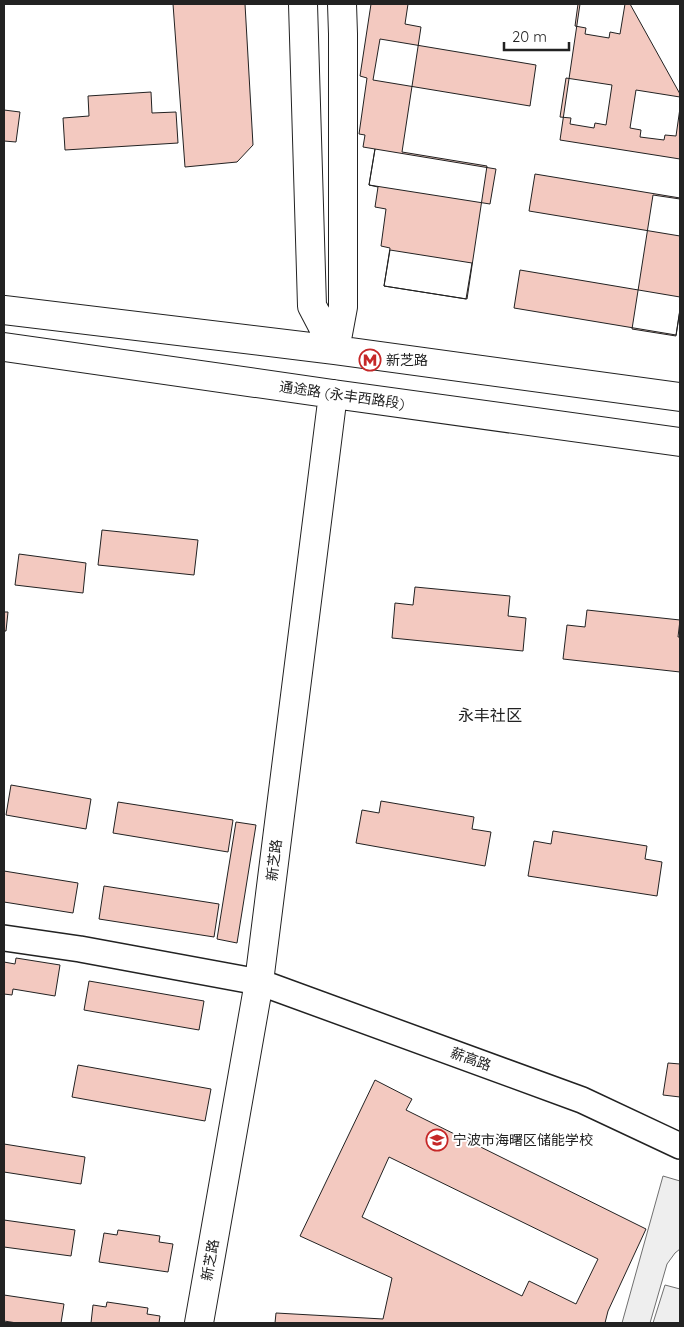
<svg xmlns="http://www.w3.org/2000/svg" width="684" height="1327" font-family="Quicksand,'Noto Sans SC',sans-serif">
<rect width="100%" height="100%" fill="#fff"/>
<path fill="#eee" stroke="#6f6f6f" d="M663 1176 680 1181V1249L675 1253 667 1264 650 1323H622Z
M665 1285 680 1289V1323H653Z"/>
<path fill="#f3c9c0" stroke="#222" fill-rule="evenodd" d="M173 4H245L253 145 237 162 185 167Z
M371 4H408L405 24 421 27 402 152 487 166 467 299 384 286 390 248 381 246 386 209 375 207 378 187 369 185 375 149 363 147 365 135 359 134 367 78 360 76Z
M578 4H625L620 34 610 32 609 38 585 34 586 28 575 26Z
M580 4H630L680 94V159L560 140Z
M380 39 536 65 530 106 373 80Z
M566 78 612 85 606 125 595 123 594 128 570 124 571 118 560 117Z
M636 90 680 97V108L676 136 665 135 664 140 640 137 641 130 630 128Z
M151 92 152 113 176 112 178 143 65 150 63 118 89 116 88 96Z
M4 110 20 112 16 142 4 141Z
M375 149 496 169 490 204 369 185Z
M535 174 680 198V236L529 211Z
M653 195 680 199V310L676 336 632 329Z
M390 250 472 263 466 299 384 286Z
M520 270 680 297V309L676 335 514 308Z
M102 530 198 540 194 575 98 565Z
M19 554 86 563 83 593 15 585Z
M415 587 510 596 508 616 526 618 523 651 392 638 395 603 413 605Z
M587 610 680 620 678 637H680V672L563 659 567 625 585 627Z
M4 612H8L6 631H4Z
M11 785 91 799 86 829 6 815Z
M381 801 474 817 472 829 491 832 485 866 356 843 362 810 379 813Z
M118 802 233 820 228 852 113 833Z
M236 822 256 825 237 943 217 939Z
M553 831 647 846 645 859 662 862 657 896 528 876 534 841 551 844Z
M4 871 78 883 73 913 4 902Z
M104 886 219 904 214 937 99 919Z
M16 958 60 965 55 996 13 989 12 995 4 994V962L15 964Z
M89 981 204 1001 199 1030 84 1010Z
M668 1063 680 1064V1097L663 1095Z
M78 1065 211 1089 205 1121 72 1097Z
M375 1080 412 1099 406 1110 646 1229 608 1311 605 1323H275L276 1313 383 1319 392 1278 300 1236ZM389 1157 598 1259 576 1304 529 1281 522 1296 362 1217Z
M4 1144 85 1157 81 1184 4 1172Z
M4 1220 75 1230 71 1256 4 1247Z
M118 1230 160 1236 159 1242 173 1244 168 1272 99 1262 104 1233 117 1235Z
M4 1295 64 1304 61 1323H17L4 1321Z
M107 1302 148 1308 147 1314 160 1316 159 1323H91L93 1305 106 1307Z"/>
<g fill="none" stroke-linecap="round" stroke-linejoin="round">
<g stroke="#222" stroke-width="28">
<path id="minor" d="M4 938 80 949 259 982 582 1100 680 1146"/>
</g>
<g stroke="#222" stroke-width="30">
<path id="major" d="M303 4 312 306 335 350
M4 310 335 350 680 397
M4 347 333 394 680 442
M335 350 343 307V34L342 4
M199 1323 259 982 333 394"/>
</g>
<use href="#minor" stroke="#fff" stroke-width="25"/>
<use href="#major" stroke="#fff" stroke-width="28"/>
</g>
<defs>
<g id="metro-ring" transform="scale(1.125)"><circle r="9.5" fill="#fff" stroke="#c62828" stroke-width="1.5"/><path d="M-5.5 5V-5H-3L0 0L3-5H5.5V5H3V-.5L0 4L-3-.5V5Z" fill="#c62828"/></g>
<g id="school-ring" transform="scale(1.125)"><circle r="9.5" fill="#fff" stroke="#c62828" stroke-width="1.5"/><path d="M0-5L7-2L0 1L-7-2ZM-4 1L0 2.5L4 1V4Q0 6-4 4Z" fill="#c62828"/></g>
</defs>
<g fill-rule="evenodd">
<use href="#metro-ring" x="370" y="360"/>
<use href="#school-ring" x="437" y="1140"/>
</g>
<g text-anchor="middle" stroke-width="4" stroke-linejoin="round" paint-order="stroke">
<g font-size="14" fill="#222" stroke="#fff" text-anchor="start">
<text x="386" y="365">新芝路</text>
<text x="453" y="1145">宁波市海曙区储能学校</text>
</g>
<g font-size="14" fill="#222" stroke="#fff">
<text transform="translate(342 395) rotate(8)" y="5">通途路 (永丰西路段)</text>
<text transform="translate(274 860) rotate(-83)" y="5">新芝路</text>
<text transform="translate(471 1059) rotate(20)" y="5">薪高路</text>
<text transform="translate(210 1260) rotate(-80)" y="5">新芝路</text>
</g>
<g font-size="16" fill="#222" stroke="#fff">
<text x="490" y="721">永丰社区</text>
</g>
</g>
<rect width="684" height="1327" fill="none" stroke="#222222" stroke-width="10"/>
<path d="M504 42v8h65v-8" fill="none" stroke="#222222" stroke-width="2.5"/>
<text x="512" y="42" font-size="15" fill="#222222" stroke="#ffffff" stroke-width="4" paint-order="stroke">20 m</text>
</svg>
